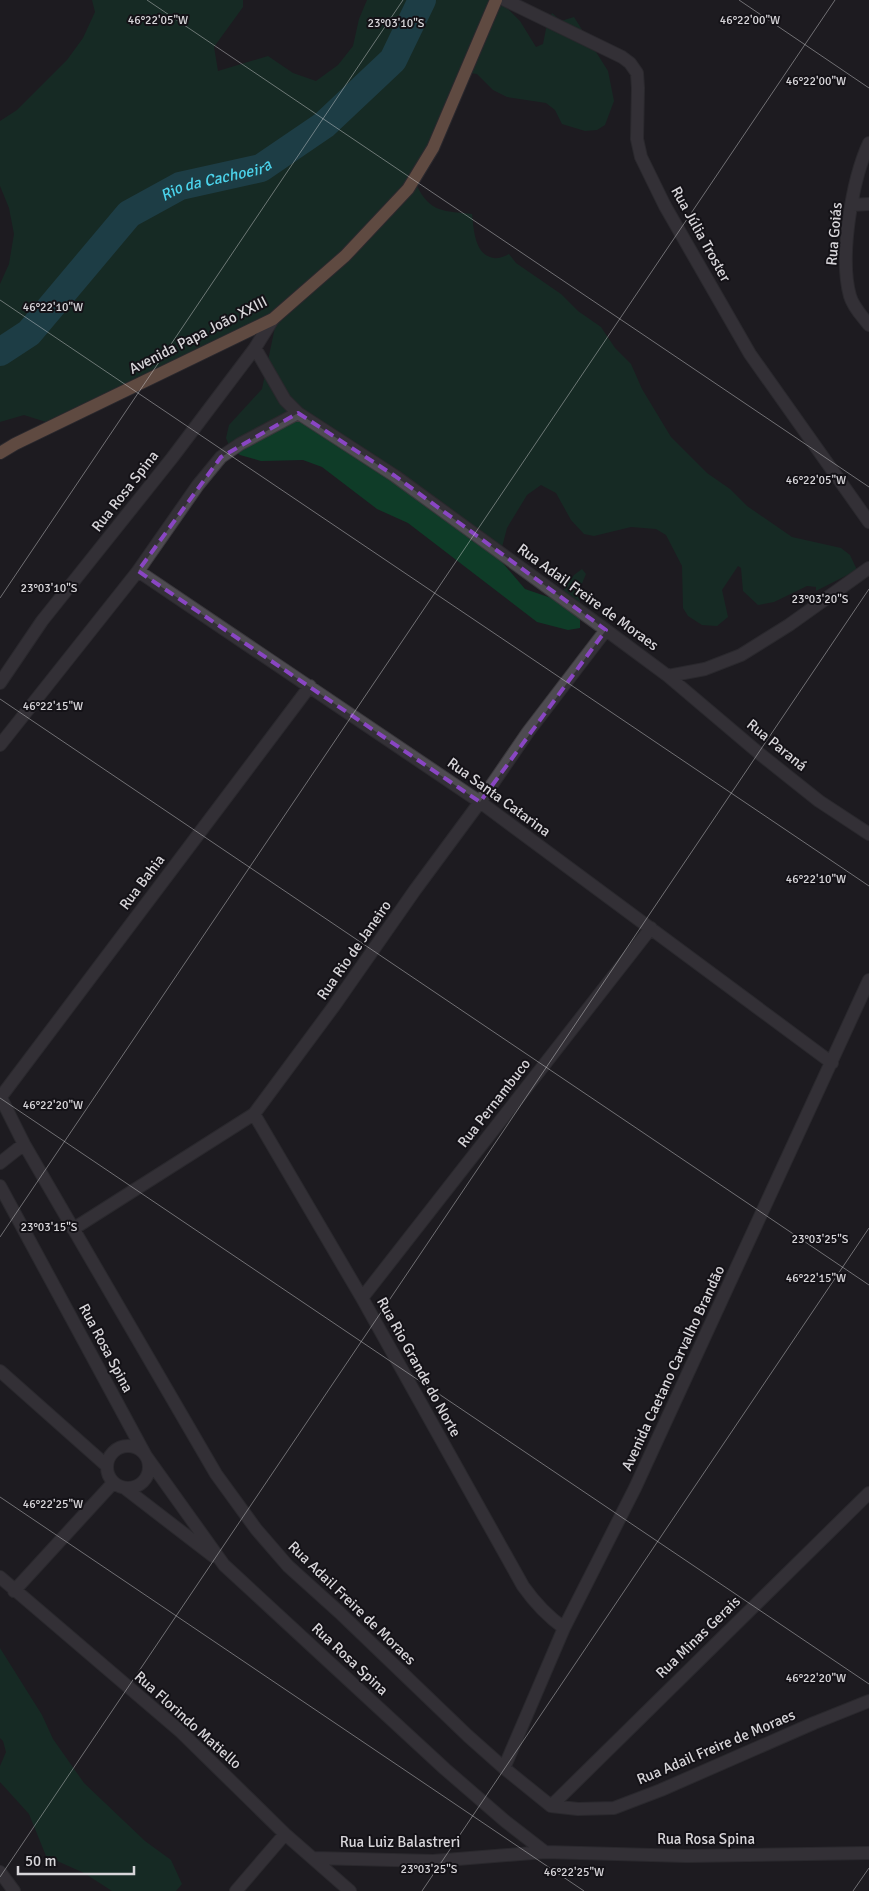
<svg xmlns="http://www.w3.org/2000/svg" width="869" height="1891" font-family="Signika,sans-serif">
<rect width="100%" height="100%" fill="#1d1b20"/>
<path fill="#0f3c28" d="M92 0H243V7L214 47 218 71 268 56 293 73 316 81 338 65 353 46 359 19 367 0H503L504 5 520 21 536 47 543 44 547 24 552 13 561 21 574 17 608 71 614 101 605 125 597 130 585 131 562 124 555 110 546 103 507 97 493 90 477 74 470 73 441 122 417 186C430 213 445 211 472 214 474 229 474 255 494 258 499 259 505 256 509 254L516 263 561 294 578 311 601 327 615 348 631 364 642 389 671 437 707 473 730 489 747 506 792 537 841 548 850 555 857 570 816 591V587L807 586 774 602 758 605 743 591 741 568 738 566 722 590 728 617 717 626 702 625 688 616 683 608 682 566 666 535 656 529 631 527 594 536 584 534 571 520 556 493 541 485 527 495 507 528 501 551 502 562 525 589 557 600 574 575 582 569 586 574 580 588V628L568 630 537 622 408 523 377 509 322 467 303 460 261 461 240 455 230 448 226 438 229 425 262 389 275 327 272 318 245 340 201 352 49 423 24 415 0 422V284L9 264 14 234 9 208 0 186V121L17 110 67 60 83 38 95 12Z
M0 1648 42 1715 53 1739 84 1783 145 1841 171 1860 182 1884 176 1891H112L84 1873 46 1856 29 1814 0 1782V1766L6 1752 3 1741 0 1738Z"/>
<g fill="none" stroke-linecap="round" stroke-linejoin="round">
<path stroke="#1e6672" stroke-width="28" id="s1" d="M0 352 29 333 129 214 180 186 261 168 324 125 393 60 422 0"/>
<g stroke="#3a383c" stroke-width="14">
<path id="street" d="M505 0 622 57 630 63 637 73 638 88 637 139 641 157 665 206 750 354 869 522
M869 143C852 180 839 257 850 296 853 307 862 316 869 325
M852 205 869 204
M255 348 285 400 298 413 395 476 606 630 668 676 760 754 819 801 869 834
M138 571 480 802 832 1063
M668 676 705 669 741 655 789 625 869 568
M0 683 42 621 172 458 255 348 273 319
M0 745 138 571 198 485 221 457 240 444 298 413
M0 1096 24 1144 216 1474 256 1529 288 1566 339 1612 468 1736 504 1768 551 1806 578 1809 614 1808 661 1790 814 1723 869 1701
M0 1098 310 686
M254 1114 362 1298 523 1586C535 1603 547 1616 564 1628
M0 1163 24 1144
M0 1186 146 1456 224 1565 445 1769 505 1821 545 1852 687 1856 869 1853
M73 1229 254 1114 334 1006 415 890 480 802 528 732 606 630
M362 1298 651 928
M0 1371 107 1466
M107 1467a21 21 0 1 1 42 0a21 21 0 1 1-42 0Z
M126 1489 213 1556
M0 1577 181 1732 285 1834 350 1891
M14 1591 113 1483
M504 1768 564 1628 635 1488 869 980
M551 1806 869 1493
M314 1858 433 1861 545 1852
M0 1872 14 1891
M236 1891 285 1834"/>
</g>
<g stroke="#3a383c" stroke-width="14">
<path id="primary" d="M0 453 15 444 273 319 345 256 408 189 433 148 496 0"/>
</g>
<use href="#street" stroke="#4e4b51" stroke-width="12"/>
<use href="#primary" stroke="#b08369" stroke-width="12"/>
</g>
<path d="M0 0H869V1891H0ZM298 413 395 476 606 630 480 802 138 571 221 457Z" fill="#1d1b20" fill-opacity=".55" fill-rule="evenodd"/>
<path fill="none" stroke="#8946c3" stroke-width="4" stroke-dasharray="10 6" stroke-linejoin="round" d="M298 413 395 476 606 630 480 802 138 571 221 457Z"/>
<path fill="none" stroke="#d8d6da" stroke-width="1" stroke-opacity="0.45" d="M147 0 869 487M739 0 869 88M0 300 869 886M0 598 403 0M0 699 869 1285M0 1098 869 1684M0 1237 835 0M0 1497 584 1891M0 1877 869 589M422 1891 869 1228M853 1891 869 1868"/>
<g text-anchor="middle" stroke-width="4" stroke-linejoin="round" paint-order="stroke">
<g font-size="15" fill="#d8d6da" stroke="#141217">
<text transform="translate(701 234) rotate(61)" y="5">Rua Júlia Troster</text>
<text transform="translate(834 234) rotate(-85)" y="5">Rua Goiás</text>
<text transform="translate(198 335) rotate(-27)" y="5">Avenida Papa João XXIII</text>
<text transform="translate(125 491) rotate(-52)" y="5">Rua Rosa Spina</text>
<text transform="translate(588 597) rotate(36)" y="5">Rua Adail Freire de Moraes</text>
<text transform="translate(777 745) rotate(39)" y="5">Rua Paraná</text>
<text transform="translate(499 797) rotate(36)" y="5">Rua Santa Catarina</text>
<text transform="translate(142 882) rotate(-53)" y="5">Rua Bahia</text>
<text transform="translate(354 950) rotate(-55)" y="5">Rua Rio de Janeiro</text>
<text transform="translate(494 1103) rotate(-52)" y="5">Rua Pernambuco</text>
<text transform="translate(106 1348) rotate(62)" y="5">Rua Rosa Spina</text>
<text transform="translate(419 1367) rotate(61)" y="5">Rua Rio Grande do Norte</text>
<text transform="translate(673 1368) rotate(-65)" y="5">Avenida Caetano Carvalho Brandão</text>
<text transform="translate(352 1603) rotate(44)" y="5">Rua Adail Freire de Moraes</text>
<text transform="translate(698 1637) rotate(-44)" y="5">Rua Minas Gerais</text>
<text transform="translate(350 1659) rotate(43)" y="5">Rua Rosa Spina</text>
<text transform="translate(188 1720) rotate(42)" y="5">Rua Florindo Matiello</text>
<text transform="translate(716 1747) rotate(-23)" y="5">Rua Adail Freire de Moraes</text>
<text x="706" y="1844">Rua Rosa Spina</text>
<text x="400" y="1847">Rua Luiz Balastreri</text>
</g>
<g font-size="16" font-style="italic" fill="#4bd2ea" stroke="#141217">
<text dy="6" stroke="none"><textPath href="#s1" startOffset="284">Rio da Cachoeira</textPath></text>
</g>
</g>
<g font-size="12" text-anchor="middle" fill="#d8d6da" stroke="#141217" stroke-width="4" stroke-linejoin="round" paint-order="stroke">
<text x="158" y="24">46°22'05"W</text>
<text x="750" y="24">46°22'00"W</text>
<text x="396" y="27">23°03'10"S</text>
<text x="816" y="85">46°22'00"W</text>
<text x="53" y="311">46°22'10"W</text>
<text x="816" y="484">46°22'05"W</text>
<text x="49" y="592">23°03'10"S</text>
<text x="820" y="603">23°03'20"S</text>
<text x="53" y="710">46°22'15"W</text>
<text x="816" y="883">46°22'10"W</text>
<text x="53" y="1109">46°22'20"W</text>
<text x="49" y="1231">23°03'15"S</text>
<text x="820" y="1243">23°03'25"S</text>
<text x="816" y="1282">46°22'15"W</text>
<text x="53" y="1508">46°22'25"W</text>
<text x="816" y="1682">46°22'20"W</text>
<text x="429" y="1873">23°03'25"S</text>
<text x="574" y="1876">46°22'25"W</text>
</g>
<path d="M18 1866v8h116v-8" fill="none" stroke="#d8d6da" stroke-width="2.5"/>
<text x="25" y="1866" font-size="15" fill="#d8d6da" stroke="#141217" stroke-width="4" paint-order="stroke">50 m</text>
</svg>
